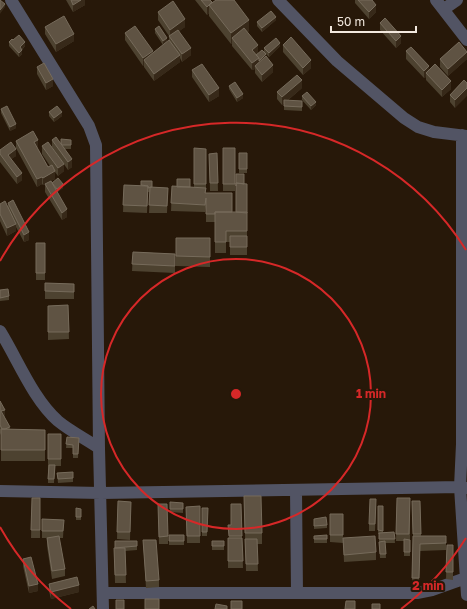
<svg xmlns="http://www.w3.org/2000/svg" width="467" height="609" font-family="'Golos Text',sans-serif">
<rect width="100%" height="100%" fill="#271809"/>
<g fill="none" stroke-linecap="round" stroke-linejoin="round">
<path stroke="#525464" stroke-width="12" d="M11 0 89 126 96 145 99 448 103 609
M278 0 337 61 404 118 418 127 434 132 467 136
M436 0 467 40
M444 9 457 0
M462 135V444L460 487 467 595
M0 331C18 360 33 399 58 421 70 431 86 439 99 448
M296 490 297 593
M0 491 101 493 460 487 467 488
M103 593H417L432 590 466 578"/>
</g>
<path fill="#4d4230" d="M66 0H85V5L73 12Z
M195 0H210L212 2 249 31 247 32 258 52 256 54V55L264 52V48L280 46 269 57 265 53 273 72 262 82 255 73V69L252 70 232 46V43L231 44 209 16V13L207 15Z
M355 0H372L376 12 369 19 355 3Z
M158 12 185 27 179 31 191 55 182 62 180 58V62L154 81 144 67V65L143 66 125 40V33L153 53 169 41V36L158 20Z
M276 20 262 32 257 26V22Z
M380 23 401 43 396 48 380 30Z
M45 27 74 41 56 52 45 34Z
M155 29 167 42 163 45 155 33Z
M13 40 25 46 22 50V54L19 57 9 46V42Z
M283 45 311 68 303 75 283 52Z
M406 51 429 70 451 89 442 97 426 80V77L424 78 406 59Z
M467 52V59L448 76 440 67V59Z
M37 67 53 86 46 90 37 74Z
M192 70 219 96 209 102 192 77Z
M464 80 455 108 450 102V95Z
M229 86 243 98 237 102 229 89Z
M302 88 287 101H302V111L284 110V103L282 105 277 99V92Z
M302 96 316 105 311 110 302 100Z
M1 109 16 128 10 131 1 113Z
M49 112 62 116 54 122 49 116Z
M52 140 61 144 71 140V149H65L72 167 68 170 52 147Z
M16 141 38 148H37L48 167 50 166 42 154V146L64 171 58 176 55 172V179L51 181 52 183 63 188 57 192 67 217 62 220 45 192V184L49 182 43 185 42 184 37 187 16 148Z
M194 148 206 149V193L232 212H236L244 184H247V255H230V242H226V253H215V222H206V206L205 212 171 211 172 186 194 187Z
M223 148H235V191H223Z
M0 150 16 156 11 159 22 180 17 184 0 162Z
M217 153 218 191H210L209 154Z
M239 153H247V173H239Z
M124 185 152 187 168 188 167 213H149L150 192H148L147 213 123 212Z
M8 203 29 240 24 242 16 227V231L7 236 0 221V204L8 207Z
M176 238H210V267L176 266Z
M36 243H45V280H36Z
M133 252 175 254V273L132 271Z
M45 283 74 284V299H45Z
M0 290 9 296V300L0 301Z
M68 305 69 339 48 340V306Z
M0 401 4 417 10 429 45 430V461H1V435L0 433Z
M61 434V466H55L54 483H48V459Z
M67 437 79 438 78 458H73V448H66Z
M73 472V482L58 483 57 473Z
M244 496 262 533V544H257L258 571H246Z
M32 498H40V538H31Z
M397 498H410V556H404V541H396Z
M118 501 131 502 130 540 117 539Z
M412 501H420L421 536H446V550L420 551 419 585H412L413 536Z
M170 502 183 503V513L170 512Z
M158 504 168 536V544H159Z
M241 504 243 568H228V538H229L228 525H231Z
M200 506V543H187L186 507Z
M376 506 375 531H369V524Z
M378 506H383V532H394L395 543H385L386 558H380L379 545V534H378Z
M76 508 81 509V520H76Z
M202 508H208L207 536H202Z
M330 514H343V543L330 542Z
M42 519 64 520 63 538H59L65 569V576L52 579 47 546V538H49H42Z
M314 519 327 525V528L314 529Z
M169 535H184V545H169Z
M327 535V543H314V536Z
M343 538 376 552V560L344 562Z
M143 540 159 580V587L146 588Z
M137 541V550L125 551 126 583H115L114 548Z
M212 541H224V550H212Z
M447 545H453V580L446 579Z
M23 559 38 591 29 593 23 566Z
M49 584 79 592 51 599 49 591Z"/>
<path fill="#372919" d="M81 0H85V5L73 12V5Z
M5 4V7L0 14V10Z
M209 5V13L207 15V7Z
M376 5V12L369 19V12Z
M276 17V20L262 32V28Z
M185 19V27L170 38V30Z
M249 20V31L234 41 232 38V43L231 44V33Z
M74 34V41L56 52V44Z
M401 36V43L396 48V41Z
M167 38V42L163 45V41Z
M25 42V46L20 51V47Z
M280 43V46L269 57V53Z
M258 45V52L252 57V50Z
M191 48V55L182 62V54Z
M22 50V54L19 57V53Z
M153 51V58L144 60V65L143 66V58Z
M467 52V59L448 76V69Z
M266 54V58L259 64V61Z
M180 55V62L154 81V74Z
M259 58V65L255 66V69L252 70V63Z
M311 60V68L303 75V68Z
M273 65V72L262 82V75Z
M429 66V74L426 73V77L424 78V71Z
M53 79V86L46 90V83Z
M302 80V88L282 105V97Z
M451 81V89L442 97V90Z
M219 88V96L209 102V95Z
M467 88V96L455 108V100Z
M243 94V98L237 102V98Z
M316 102V105L311 110V106Z
M62 112V116L54 122V118Z
M16 124V128L10 131V127Z
M38 140V148L34 150V142Z
M16 149V156L8 162V155Z
M72 159V167L68 170V162Z
M64 164V171L58 176V168Z
M55 171V179L43 185V178Z
M22 173V180L17 184V177Z
M42 177V184L37 187V179Z
M63 184V188L57 193V189Z
M67 209V217L62 220V213Z
M16 224V231L7 236V228Z
M29 232V240L24 242V235Z
M5 410V417L1 419V411Z
M38 584V591L29 593V586Z
M79 585V592L51 599V592Z"/>
<path fill="#5f5343" stroke="#766b5b" d="M0 0 5 4 0 10Z
M71 0H81L73 5Z
M201 0H210L212 2 207 7Z
M216 0H234L249 20 231 33 209 5Z
M358 0H372L376 5 369 12Z
M173 1 185 19 170 30 158 12Z
M271 11 276 17 262 28 257 22Z
M64 16 74 34 56 44 45 27Z
M385 18 401 36 396 41 380 23Z
M135 26 153 51 143 58 125 33Z
M159 26 167 38 163 41 155 29Z
M244 28 258 45 252 50 259 58 252 63 232 38Z
M178 30 191 48 182 54 169 36Z
M19 35 25 42 20 47 22 50 19 53 9 42 12 39 13 40Z
M291 37 311 60 303 68 283 45Z
M276 38 280 43 269 53 264 48Z
M169 40 180 55 154 74 144 60Z
M459 42 467 52 448 69 440 59Z
M411 47 429 66 424 71 406 51Z
M262 50 266 54 259 61V58L256 55Z
M266 56 273 65 262 75 255 66Z
M44 63 53 79 46 83 37 67Z
M202 64 219 88 209 95 192 70Z
M435 64 451 81 442 90 426 73Z
M297 75 302 80 282 97 277 92Z
M464 80 467 83V88L455 100 450 95Z
M235 82 243 94 237 98 229 86Z
M307 92 316 102 311 106 302 96Z
M284 100 302 101V107L284 106Z
M7 106 16 124 10 127 1 109Z
M57 106 62 112 54 118 49 112Z
M33 131 38 140 34 142 48 167 52 165 55 171 43 178 42 177 37 179 16 141Z
M56 137 72 159 68 162 52 140Z
M61 139 71 140V145H62L61 144Z
M11 142 16 149 8 155 22 173 17 177 0 154V150Z
M48 142 64 164 58 168 42 146Z
M194 148 206 149V184H194Z
M223 148H235V184H223Z
M217 153 218 183H210L209 154Z
M239 153H247V169H239Z
M236 174H244V184L236 183V186Z
M58 178 63 184 57 189 52 183Z
M177 179H190V187H177Z
M51 181 67 209 62 213 45 184Z
M141 181H152V187L148 188V186L141 185Z
M236 183 247 184V213L236 212Z
M124 185 148 186 147 206 123 205Z
M172 186 206 188 205 193H232V212H215V214H206V198L205 205 171 203Z
M150 187 168 188 167 206 149 205Z
M13 200 29 232 24 235 8 203Z
M5 201 16 224 7 228 0 214V204Z
M215 212H247V231H226V242H215Z
M230 236H247V247H230Z
M176 238H210V257L176 256Z
M36 243H45V273H36Z
M133 252 175 254V266L132 264Z
M45 283 74 284V292L45 291Z
M8 289 9 296 0 298V290Z
M68 305 69 332H48V306Z
M0 401 5 410 1 411 10 427 5 429H2L0 425Z
M1 429 45 430V450H1Z
M48 434H61V459H48Z
M67 437 79 438 78 454H73V445L66 444Z
M49 465H55L54 479H48Z
M73 472V478L58 479 57 473Z
M244 496H261L262 533H245Z
M32 498H40V530H31Z
M397 498H410L409 534H396Z
M370 499H376L375 524H369Z
M118 501 131 502 130 532H117Z
M412 501H420L421 534H413Z
M170 502 183 503V509H170Z
M158 504H167L168 536 159 537Z
M231 504H241L242 536H229L228 525H231Z
M200 506V536H187L186 507Z
M378 506H383V531L378 530Z
M76 508 81 509V517H76Z
M202 508H208L207 532H202Z
M330 514H343V535H330Z
M326 517 327 525 314 526V519Z
M42 519 64 520 63 531H42Z
M394 532 395 539H379V533Z
M169 535H184V541H169Z
M327 535V539H314V536Z
M59 536 65 569 52 571 47 538Z
M375 536 376 552 344 555 343 538Z
M413 536H446V543L420 544 419 578H412Z
M228 538H242L243 561H228Z
M245 539H257L258 564H246Z
M404 539 410 540V552H404Z
M143 540H156L159 580 146 581Z
M115 541H137V546L115 548Z
M212 541H224V546H212Z
M385 541 386 554H380L379 542Z
M447 545H453V572H446Z
M114 548H125L126 575H115Z
M31 557 38 584 29 586 23 559Z
M77 577 79 585 51 592 49 584Z
M145 599H159V609H145Z
M116 600H124V609H116Z
M231 601H242V609H231Z
M346 601H355V609H345Z
M216 604 227 606V609H215Z
M372 604H380V609H372Z
M93 606 95 609H89Z"/>
<g fill="none" stroke="#d62828" stroke-width="2">
<circle cx="236" cy="394" r="135"/>
<path d="M466 538A271 271 0 0 1 401 609M71 609A271 271 0 0 1 0 527M0 261A271 271 0 0 1 466 250"/>
</g>
<circle cx="236" cy="394" r="6" fill="#d62828" stroke="#271809" stroke-width="2"/>
<g font-size="12" text-anchor="middle" font-weight="bold" fill="#d62828" stroke="#271809" stroke-width="4" stroke-linejoin="round" paint-order="stroke">
<text x="371" y="398">1 min</text>
<text x="428" y="590">2 min</text>
</g>
<path d="M331 26v6h85v-6" fill="none" stroke="#f2e8de" stroke-width="2"/>
<text x="337" y="26" font-size="12" fill="#f2e8de" stroke="#271809" stroke-width="3" paint-order="stroke">50 m</text>
</svg>
